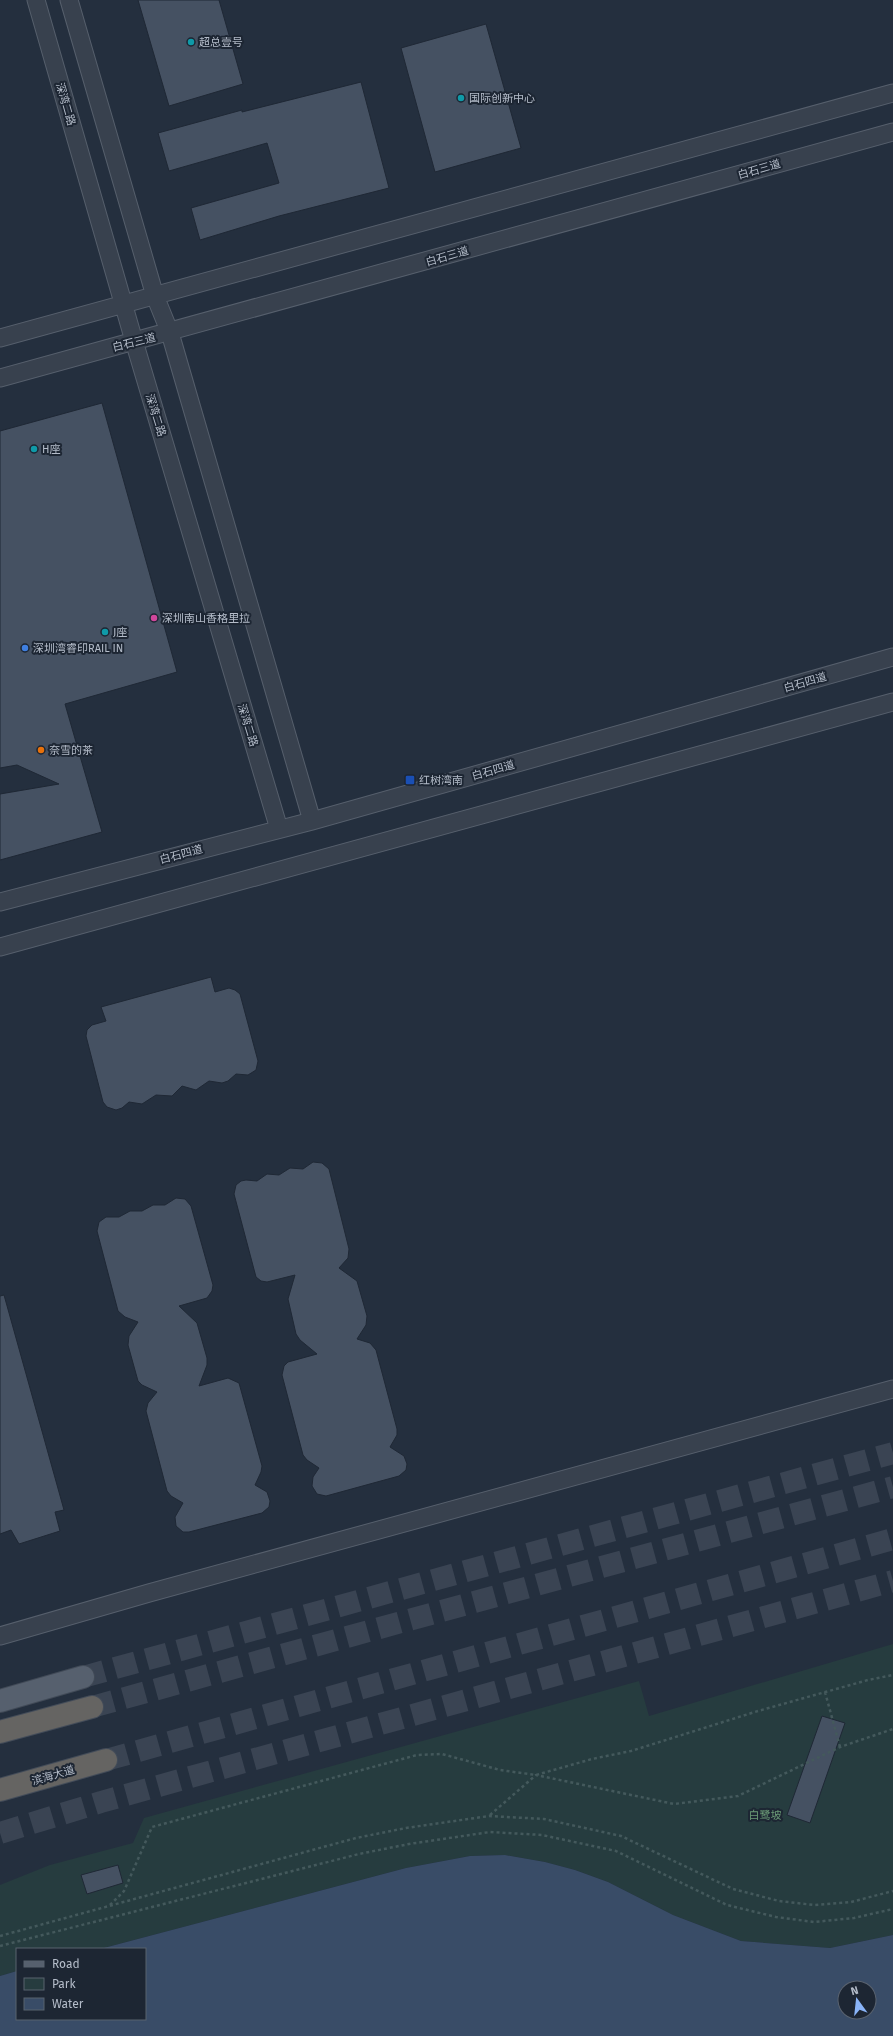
<svg xmlns="http://www.w3.org/2000/svg" width="893" height="2036" font-family="'Fira Sans','Noto Sans SC',sans-serif">
<rect width="100%" height="100%" fill="#242f3e"/>
<path fill="#263c3f" d="M893 1644V1935L830 1948 741 1941 673 1915 608 1882 575 1870 545 1862 505 1855 470 1856 406 1868 100 1949H17V1971L0 1976V1885L50 1865 133 1843 144 1818 639 1681 649 1716Z"/>
<path fill="#394c67" fill-rule="evenodd" d="M505 1855 545 1862 575 1870 608 1882 673 1915 741 1941 830 1948 893 1935V2036H0V1976L17 1971V2019H145V1949H100L406 1868 470 1856ZM845 1988H869V2012H845Z"/>
<path fill="#455162" stroke="#1f2835" d="M138 0H219L243 84 169 106Z
M486 24 521 148 435 172 401 48Z
M361 82 389 188 279 216 200 240 191 208 279 183 267 143 169 171 158 133 242 110V112Z
M102 403 177 672 65 704 102 832 0 860V794L59 784 17 765 0 768V431Z
M211 977 215 992 229 988 235 990 240 994 258 1061 256 1070 248 1075 236 1074 228 1081 222 1083 209 1081 196 1090 182 1086 172 1096 156 1095 142 1104 129 1102 122 1108 116 1110 107 1107 103 1102 86 1036 87 1030 92 1025 106 1021 101 1007Z
M313 1162 322 1163 329 1169 349 1249 348 1258 339 1268 357 1281 367 1316 366 1325 357 1339 370 1343 376 1350 397 1429V1435L390 1447 404 1456 407 1464 406 1470 399 1476 326 1496 317 1494 312 1486 313 1477 319 1468 307 1460 303 1455 282 1375 284 1366 288 1362 317 1354 300 1340 296 1334 288 1299 295 1275 267 1282 261 1281 256 1277 234 1194 236 1185 241 1181 246 1180 257 1181 267 1174 279 1175 290 1168 303 1169Z
M176 1198 185 1199 191 1206 213 1285 212 1291 207 1298 179 1306 197 1323 207 1358V1365L199 1386 228 1378 239 1383 262 1466 261 1472 255 1485 267 1492 270 1501 269 1507 262 1513 189 1532H183L176 1526 175 1517 183 1503 171 1496 167 1491 146 1411 148 1403 157 1392 142 1385 138 1381 128 1345 129 1336 138 1322 125 1317 118 1311 97 1231 99 1222 106 1217H119L130 1211H142L153 1205H165Z
M4 1295 64 1510 55 1512 60 1531 19 1544 11 1530 0 1534V1296Z
M822 1716 845 1723 810 1823 787 1815Z
M118 1865 123 1883 87 1894 81 1875Z"/>
<g fill="none" stroke-linecap="round" stroke-linejoin="round">
<path stroke="#3a4453" stroke-width="22" stroke-dasharray="22 11" stroke-linecap="butt" d="M83 1677 893 1453
M0 1833 101 1802 893 1581"/>
<path stroke="#3a4453" stroke-width="22" stroke-dasharray="22 11" stroke-linecap="butt" d="M92 1707 893 1487
M106 1760 893 1539"/>
<g stroke="#565f6c" stroke-width="19">
<path id="tertiary" d="M36 0 134 341 279 829
M69 0 155 296 170 333 312 821
M0 338 893 93
M0 378 893 132
M0 902 312 821 893 657
M0 947 893 702
M0 1636 149 1593 893 1389"/>
</g>
<g stroke="#414a57" stroke-width="24">
<path id="primary" d="M0 1701 83 1677"/>
</g>
<g stroke="#434c59" stroke-width="24">
<path id="trunk" d="M0 1732 92 1707
M0 1790 106 1760"/>
</g>
<path stroke="#44595c" stroke-width="2.5" stroke-dasharray="3 3" stroke-linecap="butt" d="M825 1692 840 1747
M490 1815 536 1775 674 1804 738 1796 840 1747 893 1729
M110 1905 124 1891 152 1827 417 1755 442 1754 500 1770 536 1775 592 1759 631 1751 758 1711 868 1680 893 1675
M0 1936 356 1838 406 1828 489 1816 544 1819 621 1836 733 1889 779 1901 814 1905 851 1902 893 1891
M0 1946 359 1854 409 1844 490 1832 542 1835 616 1851 727 1905 776 1917 814 1922 854 1918 893 1909"/>
<use href="#tertiary" stroke="#38414e" stroke-width="17"/>
<use href="#primary" stroke="#56606e" stroke-width="22"/>
<use href="#trunk" stroke="#656462" stroke-width="22"/>
</g>
<g fill="#0f9aa8" stroke="#1d2633" stroke-width="1.5">
<circle cx="191" cy="42" r="4"/>
<circle cx="461" cy="98" r="4"/>
<circle cx="34" cy="449" r="4"/>
<circle cx="105" cy="632" r="4"/>
</g>
<circle fill="#d1479c" stroke="#1d2633" stroke-width="1.5" cx="154" cy="618" r="4"/>
<circle fill="#3f7fe0" stroke="#1d2633" stroke-width="1.5" cx="25" cy="648" r="4"/>
<circle fill="#e8710a" stroke="#1d2633" stroke-width="1.5" cx="41" cy="750" r="4"/>
<rect fill="#1a4fb4" stroke="#1d2633" stroke-width="1.5" x="405" y="775" width="10" height="10" rx="2"/>
<g text-anchor="middle" stroke-width="4" stroke-linejoin="round" paint-order="stroke">
<g font-size="11" fill="#b4bcc9" stroke="#1d2633" text-anchor="start">
<text x="199" y="46">超总壹号</text>
<text x="469" y="102">国际创新中心</text>
<text x="42" y="453">H座</text>
<text x="162" y="622">深圳南山香格里拉</text>
<text x="113" y="636">J座</text>
<text x="33" y="652">深圳湾睿印RAIL IN</text>
<text x="49" y="754">奈雪的茶</text>
<text x="419" y="784">红树湾南</text>
</g>
<g font-size="11" fill="#b4bcc9" stroke="#1d2633">
<text transform="translate(66 104) rotate(74)" y="4">深湾二路</text>
<text transform="translate(759 169) rotate(-16)" y="4">白石三道</text>
<text transform="translate(447 256) rotate(-16)" y="4">白石三道</text>
<text transform="translate(134 342) rotate(-14)" y="4">白石三道</text>
<text transform="translate(156 415) rotate(73)" y="4">深湾二路</text>
<text transform="translate(805 682) rotate(-16)" y="4">白石四道</text>
<text transform="translate(248 725) rotate(73)" y="4">深湾二路</text>
<text transform="translate(493 770) rotate(-16)" y="4">白石四道</text>
<text transform="translate(181 854) rotate(-15)" y="4">白石四道</text>
<text transform="translate(53 1775) rotate(-16)" y="4">滨海大道</text>
</g>
<g font-size="11" fill="#6b9a76" stroke="#1d2633">
<text x="765" y="1819">白鹭坡</text>
</g>
</g>
<rect x="16" y="1948" width="130" height="72" fill="#1d2633" stroke="#59626f"/>
<rect x="24" y="1961" width="20" height="6" fill="#56606e" stroke="#59626f"/>
<text x="52" y="1968" font-size="12" fill="#b4bcc9">Road</text>
<rect x="24" y="1978" width="20" height="12" fill="#263c3f" stroke="#59626f"/>
<text x="52" y="1988" font-size="12" fill="#b4bcc9">Park</text>
<rect x="24" y="1998" width="20" height="12" fill="#394c67" stroke="#59626f"/>
<text x="52" y="2008" font-size="12" fill="#b4bcc9">Water</text>
<g transform="translate(857 2000) rotate(345)"><circle r="19" fill="#1d2633" stroke="#59626f"/>
<path d="M0-3L7 15L0 10L-7 15Z" fill="#8ab4f8"/>
<text y="-6" font-size="11" font-weight="bold" text-anchor="middle" fill="#b4bcc9">N</text>
</g>
</svg>
